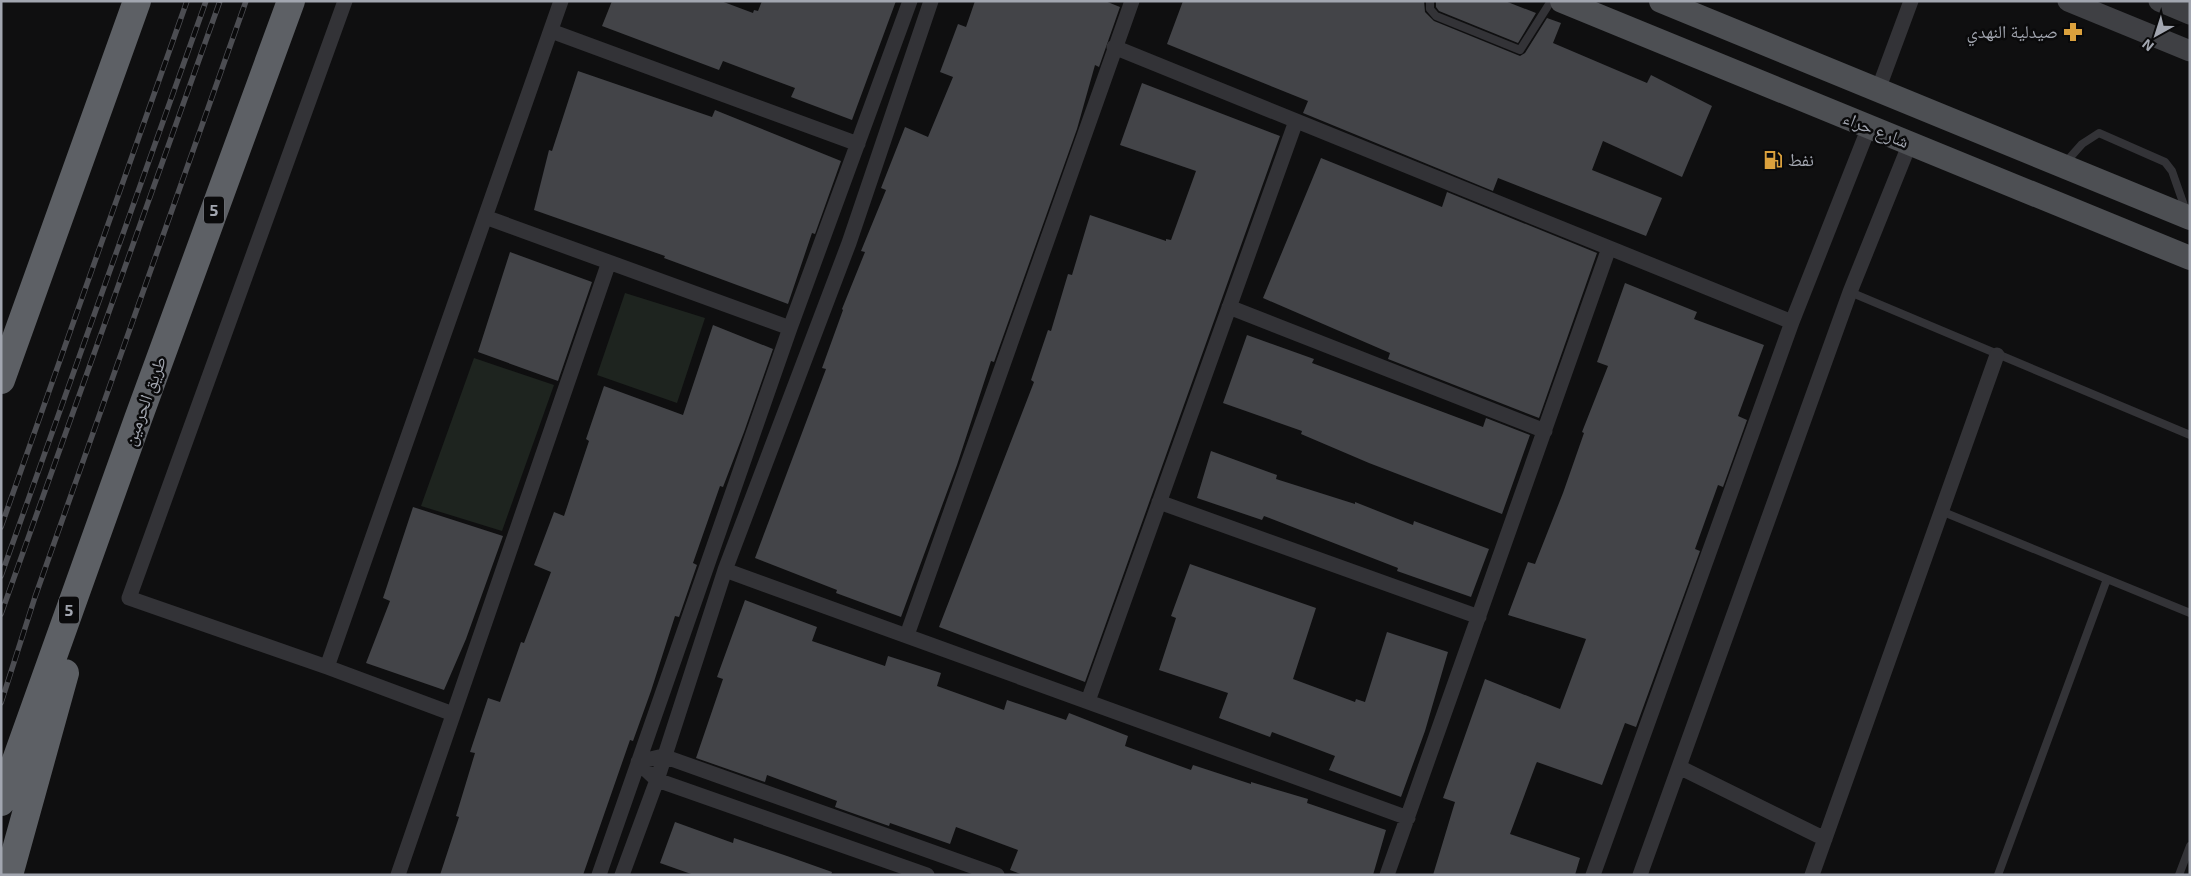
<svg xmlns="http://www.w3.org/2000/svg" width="2191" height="876" font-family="'Exo 2','Noto Naskh Arabic',sans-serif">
<rect width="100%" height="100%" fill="#0f0f10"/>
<path fill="#1e241f" d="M625 293 705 318 677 403 597 375Z
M474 358 554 385 502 531 421 506Z"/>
<path fill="#434448" d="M612 1H721L753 13 754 10 758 11 762 1H896L852 120 791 97 795 88 723 61 719 70 602 26Z
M975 1H1105L1120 7 1099 67 1095 65 1077 129 994 362 991 361 957 465 901 617 836 593 837 590 755 558 826 369 822 368 843 310 842 309 865 252 861 251 886 190 881 188 905 127 928 137 953 77 940 72 958 24 966 27Z
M1183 1H1424L1425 12 1434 21 1520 56 1525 53 1547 18 1561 23 1553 43 1647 83 1651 75 1712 106 1682 177 1603 141 1592 170 1662 198 1646 236 1498 178 1493 191 1303 113 1308 101 1167 44Z
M1436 1H1505L1536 13 1518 43 1439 11 1436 7Z
M578 71 712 117 715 110 841 161 815 234 812 233 788 304 664 258 665 256 534 210 549 150 552 151Z
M1142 83 1280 136 1085 682 939 627 1034 382 1031 380 1048 330 1051 331 1068 274 1072 275 1090 215 1166 241V239L1171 240 1196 171 1120 145Z
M1321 158 1442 207 1447 192 1597 253 1539 418 1388 359 1390 353 1263 298Z
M510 252 592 282 558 381 478 352Z
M1625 283 1697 312 1694 319 1764 345 1738 416 1747 420 1723 487 1718 485 1695 549 1700 551 1636 727 1625 723 1602 785 1537 762 1536 764 1510 834 1580 858 1575 875H1433L1455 802 1443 798 1485 679 1560 709 1586 639 1508 615 1528 562 1535 564 1563 493 1584 433 1582 432 1608 366 1597 362Z
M713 325 773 349 744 432 723 487 720 486 693 563 697 565 679 617 675 616 651 691 633 741 630 740 583 875H440L459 817 456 816 475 753 470 752 488 698 500 702 521 642 524 643 551 572 534 565 554 512 564 516 589 441 586 439 604 386 683 415Z
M1247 335 1314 359 1312 363 1483 427 1486 418 1530 435 1502 514 1369 463 1301 434 1302 431 1223 403Z
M1211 451 1277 475 1276 479 1355 504V502L1413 525 1414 521 1489 549 1471 597 1397 571 1398 568 1264 516 1262 520 1197 498Z
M413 507 503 536 466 639 444 690 366 663 390 601 383 598Z
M1190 564 1316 608 1293 679 1355 702 1356 699 1365 702 1387 632 1448 652 1425 731 1401 797 1329 770 1335 756 1272 732 1270 737 1219 718 1228 693 1159 670 1176 618 1171 616Z
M745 600 817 627 812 641 885 666 888 656 941 673 937 686 1004 710 1007 700 1066 720 1069 713 1128 736 1125 746 1191 770 1193 765 1251 784V782L1308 799 1307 803 1386 830 1373 875H1023L1010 870 1018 850 956 827 950 844 890 823 889 826 835 807 837 801 767 775 765 782 696 758 723 679 717 677Z
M675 822 733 843 734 838 787 856 832 872 831 875H694L660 863Z"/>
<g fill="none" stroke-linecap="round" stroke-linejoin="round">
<path stroke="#333337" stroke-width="8" d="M1430 1V9L1436 16 1520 50 1551 1
M2066 162 2082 144 2099 133 2165 162 2172 171 2186 211
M1850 292 2190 435
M1941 511 2190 613
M1998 875 2107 579
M2179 875 2190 846"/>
<path stroke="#333337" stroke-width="15" d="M345 1 129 598 327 667 453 714
M551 31 858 144
M1114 47 1792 322
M1878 90 1911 1
M485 217 790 328
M1229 307 1545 431
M1159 502 1479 617
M725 570 1408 818
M907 635 1132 1
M327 667 561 1
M1088 701 1296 121
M1679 767 1825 839
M398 875 609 262
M599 875 790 328 910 1
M622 875 657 780 725 570 849 243 931 1
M927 875 657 780 638 762 663 756 997 875
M1387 875 1609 248
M1593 875 1792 322 1869 127
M1640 875 1850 292 1910 143
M1812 875 1997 355"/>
<path stroke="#3f4044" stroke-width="21" d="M2068 1 2190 51
M2159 1 2190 14"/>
<path stroke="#4d4f53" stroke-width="24" d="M1562 1 2190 258
M1661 1 2190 218"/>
<path stroke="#5d6065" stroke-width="28" d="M1 380 137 1
M1 802 138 419 291 1
M9 875 65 673"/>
<g stroke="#4c4d52" stroke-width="5.5">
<path id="rail" d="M1 527 187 1
M1 576 206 1
M1 614 220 1
M1 703 35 597 246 1"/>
</g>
<use href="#rail" stroke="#0a0a0b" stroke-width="4" stroke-dasharray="11" stroke-linecap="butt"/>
</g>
<defs>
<g id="pharmacy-bare" transform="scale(1.5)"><path d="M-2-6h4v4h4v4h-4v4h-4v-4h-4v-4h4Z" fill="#dba13d" stroke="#0a0a0b" stroke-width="2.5" paint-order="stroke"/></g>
<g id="fuel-bare" transform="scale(1.5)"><path d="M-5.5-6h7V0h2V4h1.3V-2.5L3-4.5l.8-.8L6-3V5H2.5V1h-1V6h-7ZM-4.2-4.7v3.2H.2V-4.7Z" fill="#dba13d" stroke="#0a0a0b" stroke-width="2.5" paint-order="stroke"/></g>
</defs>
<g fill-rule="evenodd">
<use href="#pharmacy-bare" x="2073" y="32"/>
<use href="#fuel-bare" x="1773" y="160"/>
</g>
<g text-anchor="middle" stroke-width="5" stroke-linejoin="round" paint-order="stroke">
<g fill="#0a0a0b" stroke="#74777e" stroke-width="1">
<rect x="204" y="196.5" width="20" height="27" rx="4"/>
<rect x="59" y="596.5" width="20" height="27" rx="4"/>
</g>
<g font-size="16" font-weight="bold" fill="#a2a6b0">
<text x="214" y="216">5</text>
<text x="69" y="616">5</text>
</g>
<g font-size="18" fill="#a2a6b0" stroke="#0a0a0b" text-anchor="end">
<text x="2058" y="38">صيدلية النهدي</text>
<text x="1788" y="166" text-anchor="start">نفط</text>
</g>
<g font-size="18" fill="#a2a6b0" stroke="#0a0a0b">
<text transform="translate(1876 130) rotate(22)" y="6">شارع حراء</text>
<text transform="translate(145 401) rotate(-70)" y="6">طريق الحرمين</text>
</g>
</g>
<rect width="2191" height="876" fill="none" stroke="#a2a6b0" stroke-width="5"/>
<g transform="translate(2156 35) rotate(219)" stroke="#0a0a0b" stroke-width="4" paint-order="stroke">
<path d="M0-4L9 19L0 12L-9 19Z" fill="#a2a6b0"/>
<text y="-8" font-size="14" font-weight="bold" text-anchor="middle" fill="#a2a6b0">N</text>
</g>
</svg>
